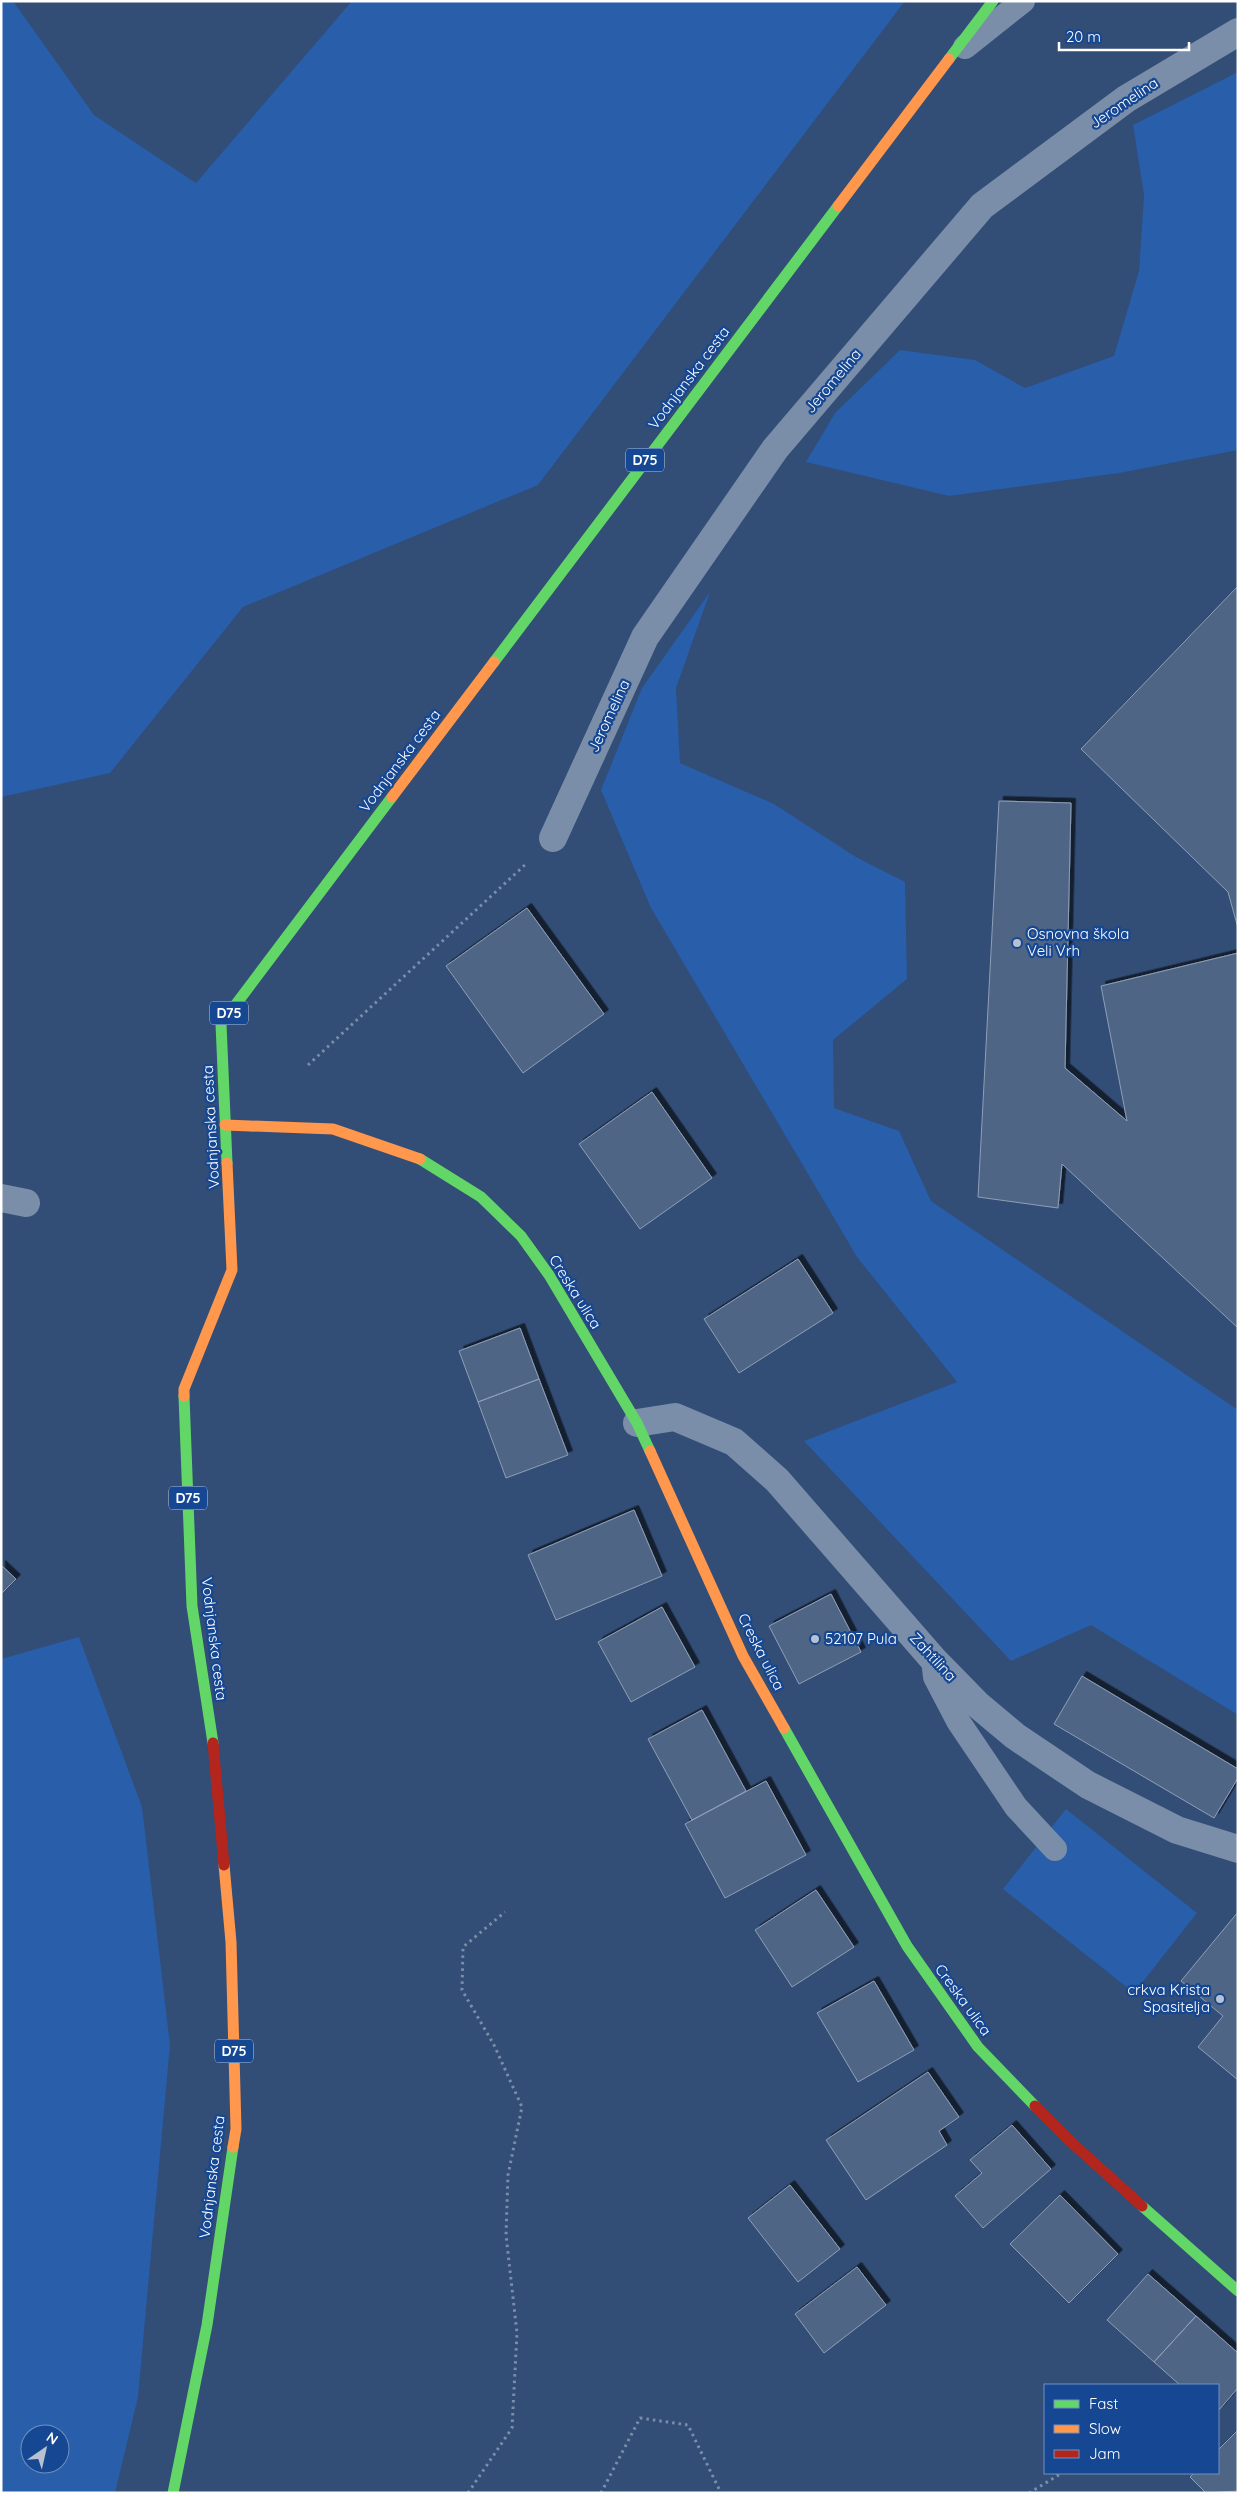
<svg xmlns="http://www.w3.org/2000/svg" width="1239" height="2494" font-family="Quicksand,sans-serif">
<defs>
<filter id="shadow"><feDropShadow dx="4.5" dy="-4.5" stdDeviation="0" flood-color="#0009"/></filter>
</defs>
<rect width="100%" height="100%" fill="#324d76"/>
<path fill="#285eaa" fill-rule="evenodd" d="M1 1H13L94 115 196 183 352 1H905L538 485 243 607 110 773 1 797Z
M1238 72V450L1119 473 949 496 806 462 835 413 900 350 975 360 1025 388 1114 356 1139 271 1144 195 1133 125Z
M710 592 676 688 680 763 774 804 856 857 905 882 907 979 833 1040 834 1108 899 1131 931 1201 1238 1410V1715L1091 1625 1011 1661 804 1441 957 1382 857 1257 651 908 601 790 642 688Z
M79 1637 142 1807 170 2045 138 2397 115 2493H1V1659ZM30 2434H60V2464H30Z
M1066 1809 1197 1913 1134 1993 1003 1889Z"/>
<path fill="#4f6585" stroke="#8f9fb7" filter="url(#shadow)" d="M1238 586V928L1228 892 1081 749Z
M999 801 1071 803 1065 1068 1127 1121 1101 986 1238 953V1328L1062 1164 1058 1208 978 1197Z
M527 908 604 1014 523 1073 446 966Z
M652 1092 712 1178 640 1229 579 1144Z
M798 1259 833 1313 739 1373 704 1319Z
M520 1328 539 1379 478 1402 459 1351Z
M539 1379 568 1455 506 1478 478 1402Z
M634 1510 662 1576 556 1620 528 1555Z
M1 1565 16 1579 1 1594Z
M831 1594 861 1652 799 1684 769 1626Z
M662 1607 695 1667 631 1702 598 1642Z
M1082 1676 1238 1769V1778L1214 1818 1054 1724Z
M702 1710 746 1791 692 1820 648 1739Z
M766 1781 806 1855 725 1898 685 1824Z
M816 1890 854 1947 792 1987 755 1930Z
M1238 1912V2080L1198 2047 1223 2016 1181 1981Z
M874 1981 914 2050 858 2082 817 2013Z
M928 2072 959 2117 939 2131 947 2145 866 2200 826 2140Z
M1012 2125 1051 2169 983 2228 955 2196 982 2173 970 2160Z
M790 2185 840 2249 798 2282 748 2218Z
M1060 2195 1118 2254 1069 2303 1010 2244Z
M857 2267 886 2305 824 2353 795 2314Z
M1148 2274 1196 2316 1154 2362 1107 2320Z
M1196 2316 1238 2353V2388L1218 2411V2385H1180L1154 2362Z
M1238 2430V2491L1206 2493 1190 2477 1194 2473H1218V2450Z"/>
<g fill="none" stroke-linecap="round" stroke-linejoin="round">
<path stroke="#7a8ea9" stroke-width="3" stroke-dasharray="2.5 4" stroke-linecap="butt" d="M308 1065 527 863
M468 2493 512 2428 517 2333 506 2235 508 2175 522 2107 494 2045 462 1990 463 1947 505 1912
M601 2493 640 2418 688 2425 721 2493
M1029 2493 1062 2473"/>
<path stroke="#7a8ea9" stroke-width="24" d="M965 47 1023 1
M933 1659 935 1677 958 1721 1016 1807 1055 1849"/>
<path stroke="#7a8ea9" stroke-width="28" d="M553 838 645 637 775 449 982 206 1126 99 1238 32
M1 1198 26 1203
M637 1423 675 1417 734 1442 777 1480 933 1659 978 1705 1015 1736 1088 1785 1177 1830 1238 1849"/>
<path stroke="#63d668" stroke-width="11" d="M949 59 993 1
M494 662 838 206
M420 1159 481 1197 521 1236 549 1275 637 1423 650 1451
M227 1163 221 1024 392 797
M184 1396 192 1606 213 1743
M784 1728 907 1946 978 2047 1035 2106
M1142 2206 1238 2291
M173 2493 207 2325 233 2147"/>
<path stroke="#ff974d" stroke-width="11" d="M838 206 949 59
M392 797 494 662
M225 1125 333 1129 420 1159
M184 1396V1389L232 1270 227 1163
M650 1451 743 1656 784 1728
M224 1865 231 1942 236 2129 233 2147"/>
<path stroke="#b3261e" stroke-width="11" d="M213 1743 224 1865
M1035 2106 1071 2142 1142 2206"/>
</g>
<g fill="#b7c1cf" stroke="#154793" stroke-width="2">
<circle cx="1017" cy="943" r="5"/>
<circle cx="815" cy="1639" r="5"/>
<circle cx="1220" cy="1999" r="5"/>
</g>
<g text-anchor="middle" stroke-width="4.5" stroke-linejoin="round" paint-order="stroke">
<g fill="#154793" stroke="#b9c8df" stroke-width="1">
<rect x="626" y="448.5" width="38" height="23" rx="4"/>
<rect x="210" y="1001.5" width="38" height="23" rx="4"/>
<rect x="169" y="1486.5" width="38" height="23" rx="4"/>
<rect x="215" y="2039.5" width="38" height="23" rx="4"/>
</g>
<g font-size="14" font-weight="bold" fill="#fff">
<text x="645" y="465">D75</text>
<text x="229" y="1018">D75</text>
<text x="188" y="1503">D75</text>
<text x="234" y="2056">D75</text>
</g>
<g font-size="15" fill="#fff" stroke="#154793">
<text transform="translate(1124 103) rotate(-34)" y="5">Jeromelina</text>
<text transform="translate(689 378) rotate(-53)" y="5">Vodnjanska cesta</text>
<text transform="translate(833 381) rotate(-50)" y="5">Jeromelina</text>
<text transform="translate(609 716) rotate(-65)" y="5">Jeromelina</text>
<text transform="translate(400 761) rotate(-53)" y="5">Vodnjanska cesta</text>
<text transform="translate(211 1127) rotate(-93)" y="5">Vodnjanska cesta</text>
<text transform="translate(575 1292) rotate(58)" y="5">Creska ulica</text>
<text transform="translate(214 1639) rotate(83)" y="5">Vodnjanska cesta</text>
<text transform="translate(761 1652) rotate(63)" y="5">Creska ulica</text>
<text transform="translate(933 1657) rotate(47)" y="5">Zahtilina</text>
<text transform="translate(963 2000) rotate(54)" y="5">Creska ulica</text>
<text transform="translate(212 2177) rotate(-83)" y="5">Vodnjanska cesta</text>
</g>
<g font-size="15" fill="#fff" stroke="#154793" text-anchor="start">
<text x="1027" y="939">Osnovna škola<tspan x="1027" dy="17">Veli Vrh</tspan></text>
<text x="825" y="1644">52107 Pula</text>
<text x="1210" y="1995" text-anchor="end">crkva Krista<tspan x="1210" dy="17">Spasitelja</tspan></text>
</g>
</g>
<rect width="1239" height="2494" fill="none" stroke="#ffffff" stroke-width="5"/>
<rect x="1044" y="2384" width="175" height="90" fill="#154793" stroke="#7391be"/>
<rect x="1054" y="2400" width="25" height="8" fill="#63d668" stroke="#7391be"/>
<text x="1089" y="2409" font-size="15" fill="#ffffff">Fast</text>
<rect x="1054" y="2425" width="25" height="8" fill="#ff974d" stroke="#7391be"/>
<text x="1089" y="2434" font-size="15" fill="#ffffff">Slow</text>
<rect x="1054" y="2450" width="25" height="8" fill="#b3261e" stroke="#7391be"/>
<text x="1089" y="2459" font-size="15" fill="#ffffff">Jam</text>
<g transform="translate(45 2449) rotate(34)"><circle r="24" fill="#154793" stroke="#7391be"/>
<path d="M0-4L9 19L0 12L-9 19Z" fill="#b7c1cf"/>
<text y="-8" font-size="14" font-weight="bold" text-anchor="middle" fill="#ffffff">N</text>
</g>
<path d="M1059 42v8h130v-8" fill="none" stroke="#ffffff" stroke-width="2.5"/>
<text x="1066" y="42" font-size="15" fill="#ffffff" stroke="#154793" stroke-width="4" paint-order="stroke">20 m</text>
</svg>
